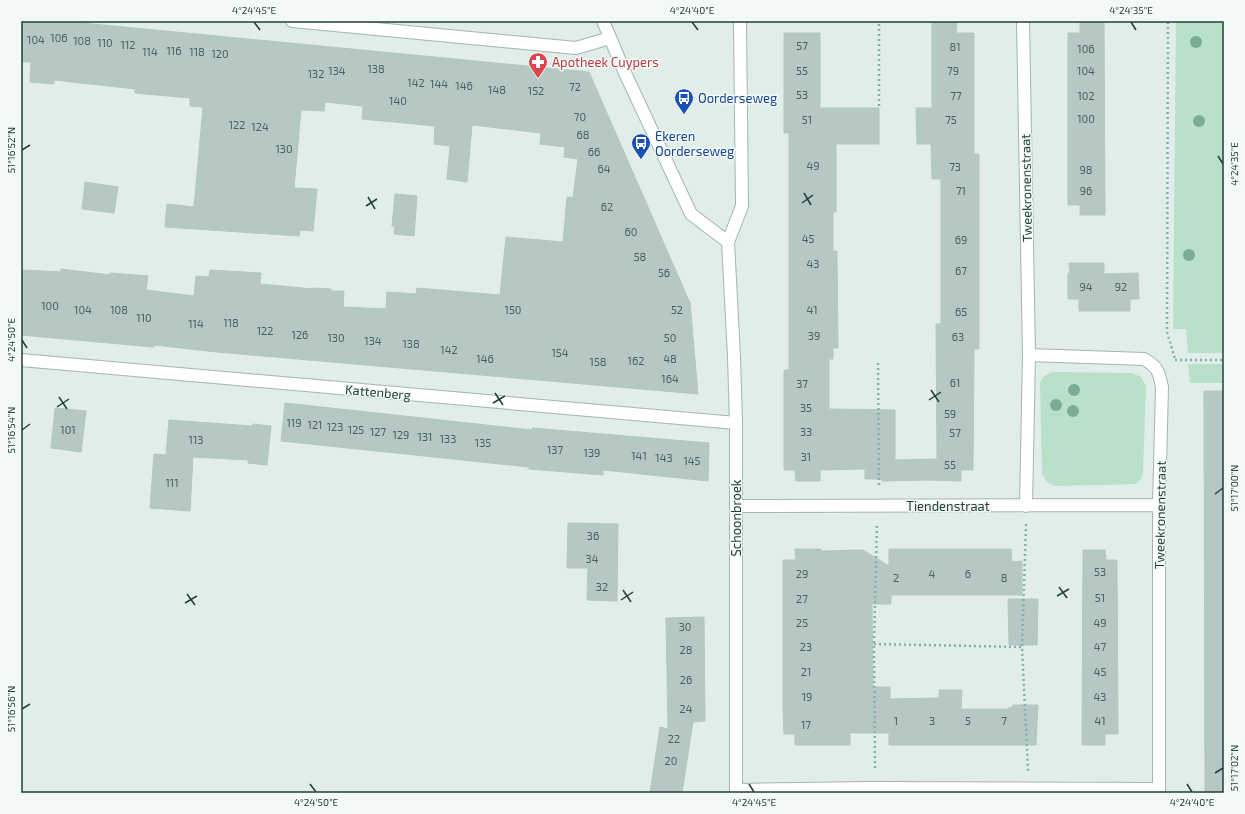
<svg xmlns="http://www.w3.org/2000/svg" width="1245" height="814" font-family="'Exo 2',sans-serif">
<rect width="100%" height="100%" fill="#e1ede9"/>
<path fill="#b9e0c8" d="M1176 21H1224V353H1188L1186 329H1173Z
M1188 364H1224V383H1190Z
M1052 372 1132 373 1141 377 1146 386 1143 472 1142 478 1136 484 1055 486 1047 482 1042 474 1040 383 1044 376Z"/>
<path fill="#b6c8c3" stroke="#b3c7c1" d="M21 21H62L589 72 690 303 698 394 217 352 154 345V347L21 335V270L61 272V269L110 275V273L148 276 146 290 194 296 196 276 209 277 210 270 261 273 260 284 313 289V288L331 289V291H344L343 307 386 309 387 292 416 294 417 288 500 295 506 237 563 242 567 197 573 198 578 159 564 157 565 147 540 144 541 133 472 125 467 182 447 179 450 146 434 144 435 126 362 119 363 106 325 102 324 111 301 110 294 188 317 189 313 231 300 230 299 236 165 227 167 204 194 207 203 107 190 106V98L135 93V89L54 80V84L30 82 31 62H21Z
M932 22H957L956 33H974V154H979V349H974L973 470H961V481L927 480 882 481V479H865V469L820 470V481H796L795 470H784V370H789V133H784V33H820V108H879V144H836V212H833V251H837L838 348H833V359H829V409L895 410V460L937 459 936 324H941V179H932L931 144H917L916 108H932Z
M1080 22H1104L1105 215H1080V205H1068V33H1080Z
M85 182 118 187 114 213 82 209Z
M395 194 417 196 414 236 394 234 395 226H392Z
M1069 263H1104V274L1138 273 1139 299H1130V311H1079V299H1068V273H1070Z
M1204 391H1224V793H1205Z
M285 403 532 430V428L709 443 708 481 603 470V475L529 469V467L281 441Z
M55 408 86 411 81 452 51 448Z
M169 420 252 426 253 424 271 426 267 465 248 463V460L193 457 190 511 150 508 154 454 166 455Z
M568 523 618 524 617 601 587 600 588 568H567Z
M795 549H821V551L863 550 889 566V549H1011L1012 562 1022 561V595H891V604H872L873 687H890V699L939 698V690H962L961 709H1009V707L1012 708 1013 705H1038L1036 745H889V733H850V745H795V734H784L783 709V560H796Z
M1083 550H1105L1106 560H1117L1118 734H1105V745H1082Z
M1008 599H1038L1037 645H1009Z
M704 617 705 721 693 722 682 793H650L660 727 668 729 666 618Z"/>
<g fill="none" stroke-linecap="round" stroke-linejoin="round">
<g stroke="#a3b5b1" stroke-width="14">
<path id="minor" d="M292 21 576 48 610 38
M603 21 625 73 691 214 728 242 734 357 736 423V793
M1023 21 1029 355 1026 506
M728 242 742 206 740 21
M1029 355 1144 359C1158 367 1159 372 1162 387L1159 505V793
M21 360 736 423
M737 506 1159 505
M736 790 870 788 1159 789"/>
</g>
<path stroke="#7fb3a9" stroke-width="2.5" stroke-dasharray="2 3" stroke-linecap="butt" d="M1149 21H1168L1167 332 1175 359
M879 106V21
M1175 360H1224
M878 363 879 488
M1026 524 1022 647 1028 771
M874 644 1022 647
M875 768 874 644 877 523"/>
<use href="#minor" stroke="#fff" stroke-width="12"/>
</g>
<g fill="#7bad95">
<circle cx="1196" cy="42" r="6"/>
<circle cx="1199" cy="121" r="6"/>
<circle cx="1189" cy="255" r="6"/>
<circle cx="1074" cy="390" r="6"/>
<circle cx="1056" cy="405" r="6"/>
<circle cx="1073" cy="411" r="6"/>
</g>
<path fill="none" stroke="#203f3b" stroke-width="1.5" d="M254 22 260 30M692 22 698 30M1131 22 1136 30M22 150 30 145M1218 156 1223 164M804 193 811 205M368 197 375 209M802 203 813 195M366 206 377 199M22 340 27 348M931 390 939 402M495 393 503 405M59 397 67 409M929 400 941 392M493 403 505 396M57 407 69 399M22 430 30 424M1215 494 1223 488M1059 587 1067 598M623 590 631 602M187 594 195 605M1057 596 1069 589M621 600 633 592M185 603 197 596M22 709 30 704M1215 773 1223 768M310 784 316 792M749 784 754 792M1187 784 1192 792"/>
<defs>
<g id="pharmacy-pin" transform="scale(1)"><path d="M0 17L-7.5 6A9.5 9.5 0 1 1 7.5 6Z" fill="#e0444e" stroke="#f2f9f6"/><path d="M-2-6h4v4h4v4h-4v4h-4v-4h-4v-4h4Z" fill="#fff"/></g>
<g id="bus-pin" transform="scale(1)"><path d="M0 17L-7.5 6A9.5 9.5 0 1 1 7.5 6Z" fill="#1a4fb4" stroke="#f2f9f6"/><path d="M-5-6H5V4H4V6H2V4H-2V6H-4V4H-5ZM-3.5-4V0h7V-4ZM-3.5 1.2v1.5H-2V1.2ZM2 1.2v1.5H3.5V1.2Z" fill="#fff"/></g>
</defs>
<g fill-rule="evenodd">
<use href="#pharmacy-pin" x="538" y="62"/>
<use href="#bus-pin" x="684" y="98"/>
<use href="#bus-pin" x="641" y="143"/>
</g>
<g text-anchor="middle" stroke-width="3" stroke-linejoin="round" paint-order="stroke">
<g font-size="11" fill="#46615d">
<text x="59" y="42">106</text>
<text x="36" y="44">104</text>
<text x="82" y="45">108</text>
<text x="105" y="47">110</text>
<text x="128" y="49">112</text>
<text x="802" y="50">57</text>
<text x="955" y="51">81</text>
<text x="1086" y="53">106</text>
<text x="174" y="55">116</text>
<text x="150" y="56">114</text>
<text x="197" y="56">118</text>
<text x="220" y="58">120</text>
<text x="376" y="73">138</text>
<text x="337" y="75">134</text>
<text x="802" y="75">55</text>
<text x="953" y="75">79</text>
<text x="1086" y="75">104</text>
<text x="316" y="78">132</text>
<text x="416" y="87">142</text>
<text x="439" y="88">144</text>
<text x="464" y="90">146</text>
<text x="575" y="91">72</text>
<text x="497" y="94">148</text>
<text x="536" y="95">152</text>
<text x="802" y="99">53</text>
<text x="956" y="100">77</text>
<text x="1086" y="100">102</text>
<text x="398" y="105">140</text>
<text x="580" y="121">70</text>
<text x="1086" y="123">100</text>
<text x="807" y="124">51</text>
<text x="951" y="124">75</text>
<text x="237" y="129">122</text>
<text x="260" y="131">124</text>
<text x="583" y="139">68</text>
<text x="284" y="153">130</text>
<text x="594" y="156">66</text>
<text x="813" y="170">49</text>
<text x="955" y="171">73</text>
<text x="604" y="173">64</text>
<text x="1086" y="174">98</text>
<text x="961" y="195">71</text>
<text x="1086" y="195">96</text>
<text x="607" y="211">62</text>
<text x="631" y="236">60</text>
<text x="808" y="243">45</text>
<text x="961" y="244">69</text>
<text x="640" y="261">58</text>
<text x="813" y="268">43</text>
<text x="961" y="275">67</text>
<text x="664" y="277">56</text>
<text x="1086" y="291">94</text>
<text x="1121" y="291">92</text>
<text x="50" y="310">100</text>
<text x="83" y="314">104</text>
<text x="119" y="314">108</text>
<text x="513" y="314">150</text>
<text x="677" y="314">52</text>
<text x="812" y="314">41</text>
<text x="961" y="316">65</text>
<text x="144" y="322">110</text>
<text x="231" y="327">118</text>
<text x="196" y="328">114</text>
<text x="265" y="335">122</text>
<text x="300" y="339">126</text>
<text x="814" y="340">39</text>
<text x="958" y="341">63</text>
<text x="336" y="342">130</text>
<text x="670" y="342">50</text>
<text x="373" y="345">134</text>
<text x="411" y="348">138</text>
<text x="449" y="354">142</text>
<text x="560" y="357">154</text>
<text x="485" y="363">146</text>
<text x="670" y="363">48</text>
<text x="636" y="365">162</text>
<text x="598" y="366">158</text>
<text x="670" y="383">164</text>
<text x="955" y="387">61</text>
<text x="802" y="388">37</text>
<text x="806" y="412">35</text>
<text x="950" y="418">59</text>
<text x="294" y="427">119</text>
<text x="315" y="429">121</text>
<text x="335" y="431">123</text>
<text x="68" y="434">101</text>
<text x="356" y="434">125</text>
<text x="378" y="436">127</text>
<text x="806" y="436">33</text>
<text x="955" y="437">57</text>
<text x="401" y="439">129</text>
<text x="425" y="441">131</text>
<text x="448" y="443">133</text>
<text x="196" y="444">113</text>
<text x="483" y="447">135</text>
<text x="555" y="454">137</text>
<text x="592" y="457">139</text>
<text x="639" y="460">141</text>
<text x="806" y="461">31</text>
<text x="664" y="462">143</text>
<text x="692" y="465">145</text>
<text x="950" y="469">55</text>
<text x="172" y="487">111</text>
<text x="593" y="540">36</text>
<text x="592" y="563">34</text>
<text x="1100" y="576">53</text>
<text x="802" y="578">29</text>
<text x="932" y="578">4</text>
<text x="968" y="578">6</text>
<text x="896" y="582">2</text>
<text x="1004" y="582">8</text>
<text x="602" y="591">32</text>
<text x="1100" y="602">51</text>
<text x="802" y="603">27</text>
<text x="802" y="627">25</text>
<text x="1100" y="627">49</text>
<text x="685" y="631">30</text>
<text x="806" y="651">23</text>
<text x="1100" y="651">47</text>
<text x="686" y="654">28</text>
<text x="806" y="676">21</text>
<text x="1100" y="676">45</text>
<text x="686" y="684">26</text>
<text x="807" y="701">19</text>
<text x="1100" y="701">43</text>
<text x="686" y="713">24</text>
<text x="896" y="725">1</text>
<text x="932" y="725">3</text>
<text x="968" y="725">5</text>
<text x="1004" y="725">7</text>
<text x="1100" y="725">41</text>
<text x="806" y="729">17</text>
<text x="674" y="743">22</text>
<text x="671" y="765">20</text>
</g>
<g font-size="13" fill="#be3a42" stroke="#f2f9f6" text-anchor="start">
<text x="552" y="67">Apotheek Cuypers</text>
</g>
<g font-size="13" fill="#164399" stroke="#f2f9f6" text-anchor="start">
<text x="698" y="103">Oorderseweg</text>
<text x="655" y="141">Ekeren<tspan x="655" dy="15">Oorderseweg</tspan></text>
</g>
<g font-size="13" fill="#203f3b" stroke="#f2f9f6">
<text transform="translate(1026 188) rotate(-91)" y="5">Tweekronenstraat</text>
<text transform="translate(378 392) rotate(5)" y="5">Kattenberg</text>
<text x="948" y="511">Tiendenstraat</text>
<text transform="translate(1160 515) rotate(-89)" y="5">Tweekronenstraat</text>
<text transform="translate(736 518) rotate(-90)" y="5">Schoonbroek</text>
</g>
</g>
<rect width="1245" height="814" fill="none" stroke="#f2f9f6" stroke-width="44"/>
<rect x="22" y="22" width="1201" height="770" fill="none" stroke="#203f3b" stroke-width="1.5"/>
<g font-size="10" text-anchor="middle" fill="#203f3b">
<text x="254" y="14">4°24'45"E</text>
<text x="692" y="14">4°24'40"E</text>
<text x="1131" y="14">4°24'35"E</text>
<text transform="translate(11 150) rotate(-90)" y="4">51°16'52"N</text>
<text transform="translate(1234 164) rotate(-90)" y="4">4°24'35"E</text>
<text transform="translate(11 340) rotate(-90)" y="4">4°24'50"E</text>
<text transform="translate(11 430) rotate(-90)" y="4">51°16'54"N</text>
<text transform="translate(1234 488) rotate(-90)" y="4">51°17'00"N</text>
<text transform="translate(11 709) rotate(-90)" y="4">51°16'56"N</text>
<text transform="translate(1234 768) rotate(-90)" y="4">51°17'02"N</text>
<text x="316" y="806">4°24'50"E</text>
<text x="754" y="806">4°24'45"E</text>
<text x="1192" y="806">4°24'40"E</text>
</g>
</svg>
